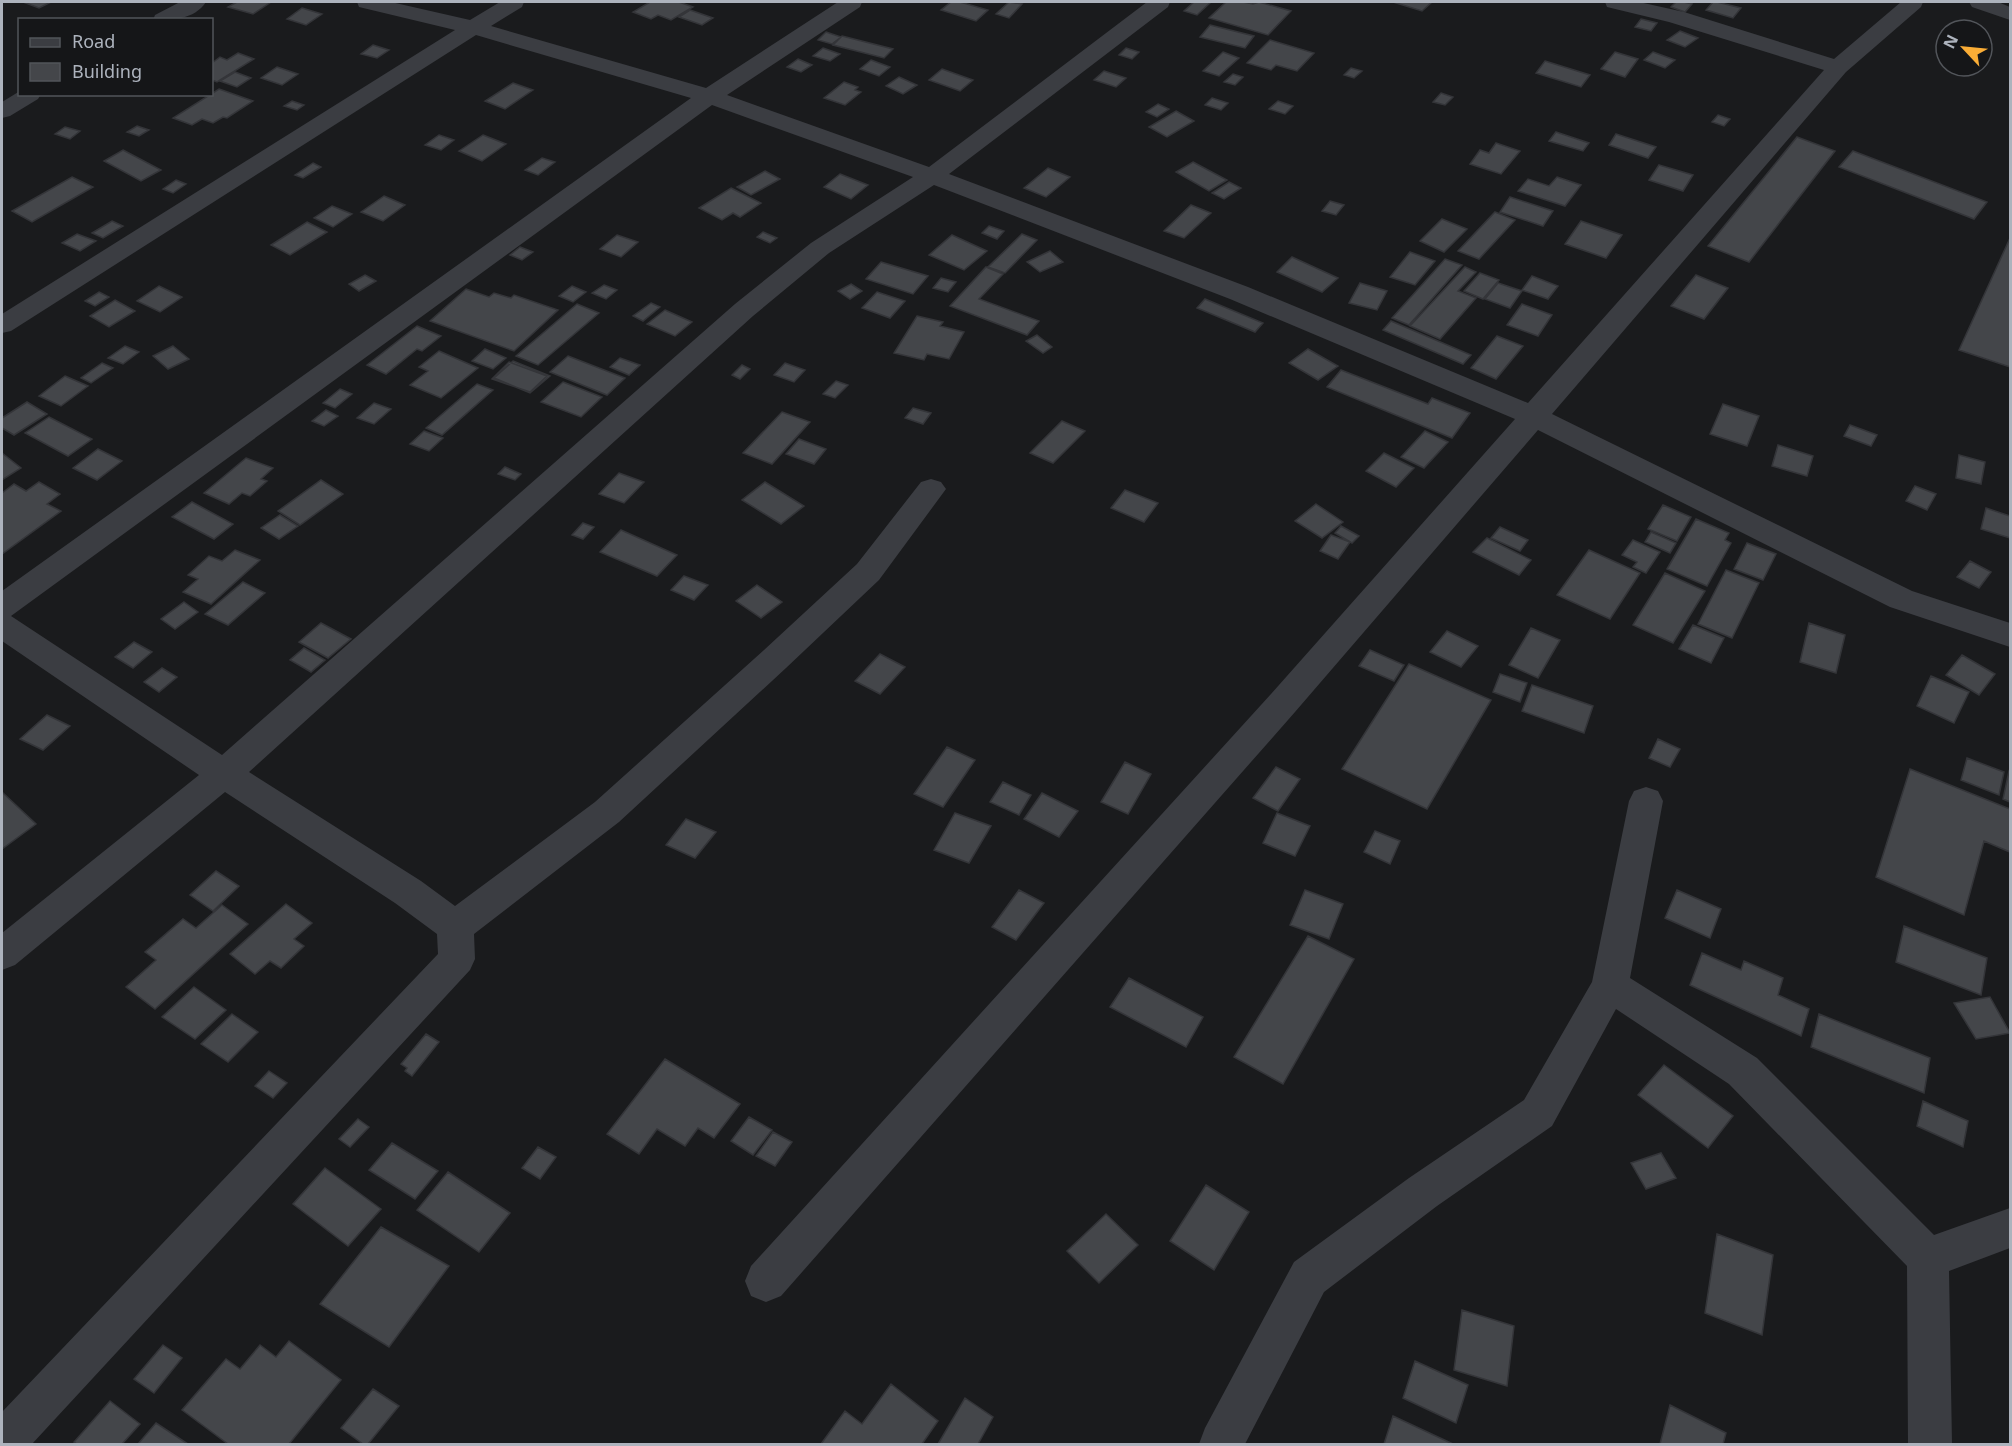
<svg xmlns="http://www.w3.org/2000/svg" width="2012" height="1446" font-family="'Noto Sans',sans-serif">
<rect width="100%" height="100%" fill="#1a1b1d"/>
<path fill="#44464a" stroke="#343539" stroke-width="1.5" d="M23 2H51L39 8Z
M237 2H271L253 14 228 7Z
M650 2H679L693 7 671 20 658 15 651 19 633 12Z
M951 2H960L988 10 976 21 941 10Z
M1009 2 1022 4 1009 18 996 14Z
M1194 2H1211L1197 15 1184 11Z
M1226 2H1243L1253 4 1259 2 1291 11 1268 35 1209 18Z
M1393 2H1432L1422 11Z
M1676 2H1684L1692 4 1685 12 1671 7Z
M1713 2H1717L1741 8 1733 18 1706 10Z
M302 8 322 14 306 25 287 19Z
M690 10 713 18 702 25 679 17Z
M1641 19 1657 23 1651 31 1635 27Z
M1210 25 1254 36 1245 48 1200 37Z
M1680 31 1698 38 1685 47 1667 40Z
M826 32 841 37 832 44 818 40Z
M842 36 893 49 884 58 833 45Z
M1270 40 1314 53 1297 71 1276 65 1271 70 1247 63Z
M373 45 389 50 377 58 361 54Z
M823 48 840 54 830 61 813 56Z
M1126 48 1139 52 1132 59 1119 55Z
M1223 52 1239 58 1219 76 1203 71Z
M1615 52 1638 59 1625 77 1601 69Z
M1653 52 1675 60 1665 68 1644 60Z
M238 53 254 59 217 82 212 80V63L220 57 227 60Z
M798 59 812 65 801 72 787 67Z
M871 60 890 67 879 76 860 69Z
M1545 61 1590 75 1581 87 1536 73Z
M277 67 298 74 282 85 261 78Z
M1351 68 1362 71 1354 78 1344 75Z
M942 69 973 80 960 91 929 80Z
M1104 71 1126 78 1116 87 1094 80Z
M235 72 251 78 237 87 220 81Z
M1233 74 1243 77 1235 85 1224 82Z
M899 77 917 85 903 94 886 86Z
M844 82 858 87 855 90 861 92 845 105 824 98Z
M513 83 533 90 505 109 485 101Z
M219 89 253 101 227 118 223 117 213 123 202 119 192 125 173 118Z
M1441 93 1453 97 1445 105 1433 102Z
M1212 98 1228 103 1221 110 1205 105Z
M292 101 304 105 297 110 284 106Z
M1278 101 1293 106 1285 114 1269 109Z
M1158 104 1169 109 1157 117 1146 112Z
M1176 111 1194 121 1167 137 1149 127Z
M1718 115 1730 119 1724 126 1712 122Z
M137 126 149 130 139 136 127 132Z
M65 127 80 131 70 139 55 134Z
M1556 132 1589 143 1583 151 1549 141Z
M1616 134 1656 147 1648 158 1609 145Z
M439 135 454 140 441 150 425 145Z
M483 135 506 144 482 161 459 151Z
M1797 137 1835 151 1749 262 1708 246Z
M1496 143 1520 151 1501 174 1470 164 1480 150 1489 153Z
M123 150 161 170 141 181 104 161Z
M1853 151 1987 202 1974 219 1839 167Z
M542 158 555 162 538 175 525 170Z
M1193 162 1227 180 1209 191 1176 172Z
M313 163 321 167 303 178 295 175Z
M1659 165 1693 175 1683 191 1649 180Z
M1048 168 1070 177 1046 197 1024 188Z
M765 171 780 179 751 195 737 187Z
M840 174 868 185 851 199 824 187Z
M72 177 93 187 32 222 12 211Z
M1557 177 1581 185 1565 206 1518 191 1528 179 1549 186Z
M176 180 186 184 173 193 163 189Z
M1229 182 1241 188 1224 199 1212 193Z
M731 188 761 203 740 217 733 213 722 220 699 208Z
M384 196 405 205 383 221 361 212Z
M1510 197 1553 211 1543 226 1500 212Z
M1330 201 1344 205 1336 215 1322 211Z
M1191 205 1211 213 1184 238 1164 231Z
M332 206 352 214 333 227 314 218Z
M1495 212 1515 220 1479 259 1458 251Z
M1442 219 1467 229 1444 252 1420 241Z
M112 221 123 226 103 238 92 233Z
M1581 221 1622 235 1606 258 1565 244Z
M307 222 327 232 290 255 271 245Z
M989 226 1004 231 997 239 982 233Z
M763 232 777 238 770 243 757 237Z
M77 234 96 241 80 251 62 243Z
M1022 234 1037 240 1005 273 988 267Z
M617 235 638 242 621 257 600 249Z
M952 235 987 251 964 270 929 255Z
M2010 238V367L1959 350Z
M520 247 533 252 522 260 510 255Z
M1050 251 1063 262 1040 272 1027 262Z
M1410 252 1435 261 1415 285 1390 277Z
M1292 257 1338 278 1322 292 1277 272Z
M1445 259 1462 265 1409 325 1392 318Z
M881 262 928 276 913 294 866 279Z
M986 267 1003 274 979 299 1039 321 1027 335 950 306Z
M1465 267 1476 272 1458 291 1476 298 1440 339 1410 326Z
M1480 273 1499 280 1483 299 1464 291Z
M365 275 376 281 359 291 349 284Z
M1696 275 1728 288 1704 319 1671 306Z
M1532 276 1558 286 1548 299 1522 290Z
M941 278 956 282 948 292 933 288Z
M1360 283 1387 291 1377 310 1349 303Z
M1498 283 1522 291 1510 308 1485 299Z
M851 284 862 291 850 299 838 291Z
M604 285 617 290 606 299 592 293Z
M159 286 182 297 160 312 137 301Z
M572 286 586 292 573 302 559 296Z
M466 289 489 297 494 293 511 298 514 295 558 310 514 351 430 321Z
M99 292 109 297 95 306 85 301Z
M877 292 905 301 890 318 862 308Z
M1205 299 1263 323 1255 332 1197 308Z
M115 300 135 311 109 327 90 316Z
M651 303 660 307 643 321 633 316Z
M577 304 599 313 538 365 516 356Z
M1522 304 1552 315 1538 336 1507 325Z
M665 310 692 322 675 336 647 324Z
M917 316 943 322 940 326 964 332 949 359 927 354 924 360 894 353Z
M1391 321 1471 355 1463 364 1383 330Z
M417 326 441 336 422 351 417 349 386 374 367 365Z
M1037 335 1052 347 1043 353 1026 341Z
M1497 336 1523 346 1496 379 1471 368Z
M125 346 139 352 123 364 108 358Z
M173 346 189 359 168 369 153 356Z
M485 349 506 358 493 369 472 361Z
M1308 349 1338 366 1318 380 1289 363Z
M439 351 478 368 441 398 410 385 428 371 419 367Z
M568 356 625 378 607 395 550 372Z
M620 358 640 365 629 375 610 367Z
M513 361 550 376 530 393 494 378Z
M509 362 547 376 530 392 492 379Z
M102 363 113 368 91 383 81 378Z
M785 363 805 370 794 382 774 375Z
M742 365 750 369 740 379 732 375Z
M1341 370 1428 404 1432 398 1470 413 1452 438 1327 387Z
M65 376 88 386 61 406 39 396Z
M836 381 848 385 835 398 823 394Z
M563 382 602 397 581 417 541 402Z
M477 384 493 390 442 435 426 428Z
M340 389 352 394 335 408 323 403Z
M27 402 47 414 14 435 2 428V418Z
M374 403 391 409 374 424 357 418Z
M1723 404 1759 416 1747 446 1710 434Z
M913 408 931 413 923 424 905 418Z
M326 410 338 416 324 426 312 421Z
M782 412 810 422 772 464 743 453Z
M49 417 92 439 68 456 25 433Z
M1062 421 1085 431 1053 463 1030 453Z
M1850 425 1877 435 1871 446 1844 436Z
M424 431 443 438 429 451 410 444Z
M1425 431 1448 442 1424 468 1401 457Z
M799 439 826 449 814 464 786 454Z
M1778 445 1813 456 1807 476 1772 466Z
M98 449 122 461 97 480 73 468Z
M2 453 21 468 2 480Z
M1384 453 1414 468 1396 487 1366 471Z
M1959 455 1985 462 1981 484 1956 478Z
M246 458 273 468 261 479 267 481 250 496 242 493 229 504 204 493Z
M505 467 521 474 515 480 498 474Z
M619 473 644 482 624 503 599 494Z
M321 480 343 494 300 525 278 511Z
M39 482 60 494 47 504 61 511 2 554V493L14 484 26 491Z
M765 482 804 506 781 524 742 500Z
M1915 486 1936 494 1927 510 1906 501Z
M1125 490 1158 503 1144 522 1111 508Z
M192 502 233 524 214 539 172 517Z
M1316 504 1343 522 1322 538 1295 521Z
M1663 505 1691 517 1677 541 1648 529Z
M1986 508 2010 516V538L1981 529Z
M280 515 298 526 279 539 261 528Z
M1696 519 1729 533 1725 540 1731 543 1707 586 1667 569Z
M583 523 594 527 583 539 572 535Z
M1341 526 1359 536 1352 543 1335 533Z
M1500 527 1528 540 1520 551 1491 538Z
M621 530 677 555 657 576 600 552Z
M1651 532 1676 543 1670 553 1645 542Z
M1331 535 1350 542 1338 559 1320 551Z
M1487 538 1531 560 1519 575 1473 552Z
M1633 540 1660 552 1646 573 1633 567 1637 562 1622 555Z
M1747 543 1776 554 1763 580 1734 569Z
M235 550 260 560 211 604 183 592 198 579 188 575 209 556 222 561Z
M1589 550 1640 573 1610 619 1557 595Z
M1970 561 1991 572 1979 588 1957 577Z
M1726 570 1759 583 1732 638 1698 624Z
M1665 573 1705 591 1673 643 1633 625Z
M684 576 708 585 694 600 671 590Z
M243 582 265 593 228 625 205 614Z
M757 585 782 602 761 618 736 601Z
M184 602 198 612 175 629 161 619Z
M321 623 351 639 328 658 299 642Z
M1809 623 1845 635 1836 673 1800 662Z
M1693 625 1724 638 1711 663 1679 649Z
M1531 628 1560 640 1538 678 1509 665Z
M1447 631 1478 646 1461 667 1430 652Z
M134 642 152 652 133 668 115 657Z
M304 648 325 660 311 672 290 660Z
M1370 650 1404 665 1394 681 1359 666Z
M880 654 905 667 880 694 855 681Z
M1962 655 1995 674 1979 695 1946 675Z
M1409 664 1491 700 1427 809 1342 769Z
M162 668 177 677 159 692 144 682Z
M1500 674 1527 683 1520 702 1493 692Z
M1931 676 1969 692 1954 723 1917 706Z
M1532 685 1593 706 1584 733 1522 711Z
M47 715 70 726 43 750 20 739Z
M1658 739 1680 749 1670 767 1649 758Z
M947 747 975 760 943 807 914 794Z
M1967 758 2004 772 1999 795 1961 780Z
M1125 762 1151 774 1128 814 1101 802Z
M1276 767 1300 779 1278 811 1253 798Z
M1910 769 2010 809V852L1984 841 1964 915 1876 877Z
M2009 771 2010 772V802L2003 799Z
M1003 782 1031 795 1019 815 990 802Z
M2 792 36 824 2 849Z
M1042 793 1078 811 1059 837 1024 819Z
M955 813 991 826 969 863 934 850Z
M1277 813 1310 826 1295 856 1263 843Z
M686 819 716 832 695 858 666 845Z
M1375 831 1400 841 1390 864 1364 852Z
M216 871 239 886 213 911 190 895Z
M1019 890 1044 903 1016 940 992 927Z
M1305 890 1343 904 1329 939 1290 925Z
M1677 890 1721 909 1710 938 1665 918Z
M286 904 312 923 294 939 304 946 281 968 270 961 255 974 230 954Z
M222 905 248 924 155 1009 126 987 156 960 145 952 183 919 196 928Z
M1904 926 1987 958 1981 995 1896 962Z
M1308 936 1354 959 1283 1084 1234 1057Z
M1702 953 1741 970 1744 961 1783 978 1778 995 1809 1009 1801 1036 1690 985Z
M1129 978 1203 1017 1186 1047 1110 1007Z
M194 987 226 1010 195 1039 162 1017Z
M1990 997 2010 1033 1976 1039 1954 1003Z
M232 1014 258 1032 228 1062 201 1044Z
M1819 1014 1930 1058 1924 1093 1811 1047Z
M426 1034 439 1042 412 1076 405 1071 407 1068 401 1064Z
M665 1059 740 1104 714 1138 698 1128 685 1146 657 1129 639 1154 607 1134Z
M1664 1065 1733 1116 1708 1148 1638 1095Z
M269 1071 287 1083 273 1098 255 1086Z
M1923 1101 1968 1121 1963 1147 1917 1126Z
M749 1117 772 1130 753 1155 731 1141Z
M358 1119 369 1127 350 1147 339 1139Z
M773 1132 792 1142 775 1166 756 1156Z
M392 1143 438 1171 415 1199 369 1170Z
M538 1147 556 1157 540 1179 522 1168Z
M1661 1153 1676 1178 1646 1189 1631 1163Z
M325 1168 381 1209 348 1246 293 1204Z
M448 1172 510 1213 479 1252 417 1210Z
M1206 1185 1249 1212 1214 1270 1170 1241Z
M1106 1214 1138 1245 1099 1283 1067 1251Z
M381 1227 449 1266 389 1347 320 1304Z
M1717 1234 1773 1255 1762 1335 1705 1313Z
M1462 1310 1514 1326 1507 1386 1454 1370Z
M289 1341 341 1380 289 1444H228L182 1410 226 1359 240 1369 260 1345 276 1357Z
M163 1345 182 1358 154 1393 134 1379Z
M1415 1361 1468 1385 1456 1423 1403 1398Z
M891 1384 938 1421 922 1444H821L845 1411 862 1424Z
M373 1389 399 1406 368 1444H363L341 1428Z
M965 1398 993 1417 978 1444H938Z
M110 1401 140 1424 122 1444H77L74 1442Z
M1670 1405 1726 1433 1723 1444H1660Z
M1393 1416 1453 1444H1384Z
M156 1423 188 1444H138Z"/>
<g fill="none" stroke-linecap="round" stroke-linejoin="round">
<path fill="#3b3d42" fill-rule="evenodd" d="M180 2H206C194 20 172 20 153 20L155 15Z
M357 2H391L470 20 500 2H524L522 7 491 26 706 88 838 2H862L860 7 727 95 929 167 1147 2H1170L1168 7 949 174 1248 287 1528 403 1824 70 1669 22 1607 7 1605 2H1639L1684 12 1834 59 1901 2H1923L1921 7 1846 72 1552 414 1912 591 2010 623V647L1890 607 1538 430 1295 712 781 1296 766 1302 751 1296 745 1281 751 1266 1271 694 1515 419 1230 299 934 185 829 253 753 316 249 772 421 881 455 906 595 802 764 650 857 564 921 482 931 479 941 482 946 489 879 580 786 668 619 822 474 934 475 959 470 970 32 1444H2V1412L438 954 437 934 395 903 225 792 15 965 2 970V933L199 775 2 641V591L691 98 476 35 11 331 2 333V314L455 30 359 7ZM712 105 913 177 811 243 735 304 222 755 11 616Z
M1969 2H1998L2010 7V20L1972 7Z
M20 91V94H41L38 99 10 116 2 118V102Z
M1646 787 1658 791 1663 801 1630 978 1757 1058 1934 1235 2010 1208V1248L1949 1271 1952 1444H1908L1907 1266 1729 1084 1616 1009 1552 1126 1437 1206 1324 1292 1245 1444H1199L1205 1428 1294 1262 1409 1178 1524 1100 1592 982 1629 801 1634 791Z"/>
</g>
<rect width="2012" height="1446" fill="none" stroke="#adb3bd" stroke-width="6"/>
<rect x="18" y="18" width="195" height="78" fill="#151618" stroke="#52555a" stroke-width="1.5"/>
<rect x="30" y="38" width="30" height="9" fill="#3b3d42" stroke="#52555a" stroke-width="1.5"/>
<text x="72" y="48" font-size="18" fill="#adb3bd">Road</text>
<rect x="30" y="63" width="30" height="18" fill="#44464a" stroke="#52555a" stroke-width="1.5"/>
<text x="72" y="78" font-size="18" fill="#adb3bd">Building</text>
<g transform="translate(1964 48) rotate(296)"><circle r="28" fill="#151618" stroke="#52555a" stroke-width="1.5"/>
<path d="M0-4.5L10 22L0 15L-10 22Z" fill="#faad36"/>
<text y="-9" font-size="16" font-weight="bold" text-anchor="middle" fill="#adb3bd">N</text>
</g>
</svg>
